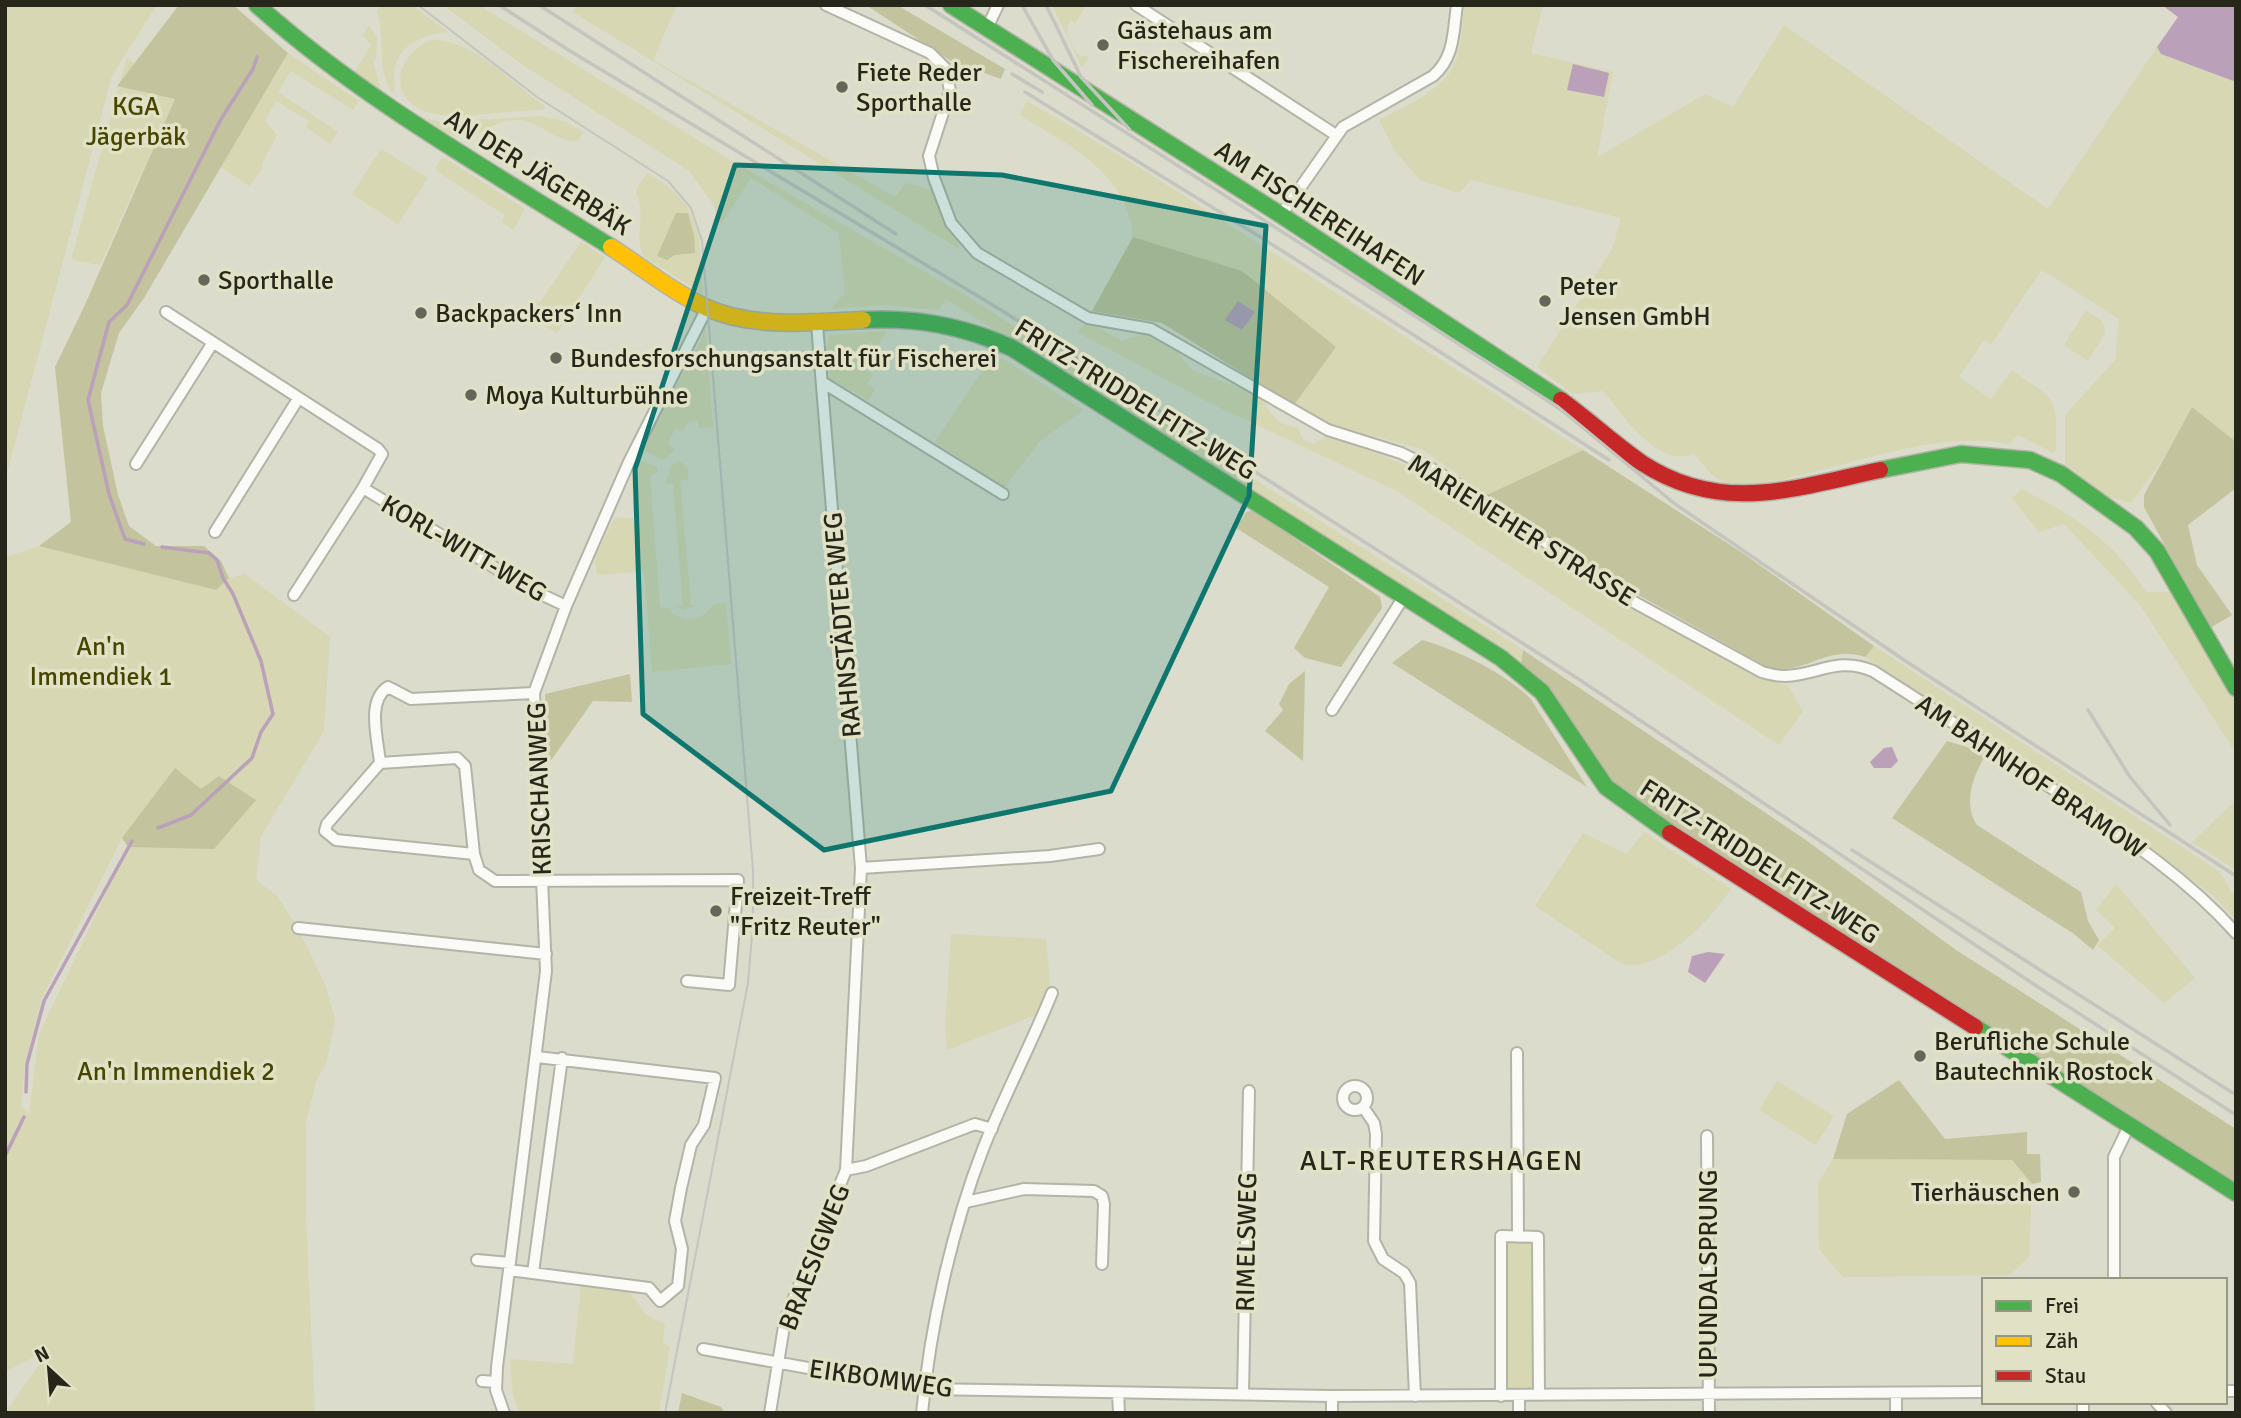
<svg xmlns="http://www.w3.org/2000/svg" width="2241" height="1418" font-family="Signika,sans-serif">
<rect width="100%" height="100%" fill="#dbdccb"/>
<path fill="#d7d7b3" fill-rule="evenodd" d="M5 5H157L112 75 5 481Z
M381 5H412L448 32C423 34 398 44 394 72 393 80 397 86 392 93 376 67 386 39 377 11Z
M443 5H479L727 158 965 295 1523 650 1521 663 1506 649 1337 547 946 299 939 310 882 305 831 309 845 293 839 233 751 178 721 224 713 204 689 171 523 65Z
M577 5H677L653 60 895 197 906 183 933 190C938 205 960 237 959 249L573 12Z
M1052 5H1087L1075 23 1070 20C1064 35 1071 43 1078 55L1089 57 1082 67Z
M1464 5H1543L1531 53 1613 72 1597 157 1705 94 1733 107 1784 25 2048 209 2157 47 2161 54 2236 82V442L2192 407 2161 462 2131 503 2108 497 2065 464V415L2115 360 2119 319 2042 270 1991 344 1984 340 1959 377 1991 399 2012 370C2056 402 2057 394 2056 449L2053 453 2018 435 2010 444C1945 431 1872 458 1809 473 1786 479 1759 486 1735 484 1716 483 1704 467 1694 453 1660 471 1622 414 1603 391L1573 394 1537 367 1613 247 1621 218 1471 180 1459 193 1420 180 1395 151 1379 120C1404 107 1447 89 1456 60 1462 43 1462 23 1464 5Z
M369 25 377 38 376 59 373 60 381 91 415 115 441 122 540 116 563 121 584 132 579 140C557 145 541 121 519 120 482 118 480 153 438 128L435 130 354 73 371 45 363 35Z
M432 40C474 39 512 84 545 106L543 110C509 109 449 124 420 109 385 91 401 51 432 40Z
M288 53 359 101 353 110 291 71 278 92 338 132 330 144 306 127 309 121 276 101 265 121 277 135 261 166 263 168 249 186 221 167 207 148 273 80Z
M127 58 134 63 118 86 175 99 100 265 71 260Z
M1027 101 1126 159 1583 450 1487 495 1422 449 1333 425 1294 405 1335 347 1242 271 1133 237C1129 173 1068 145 1020 115Z
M381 149 428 178 398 224 352 194Z
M445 158 525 209 513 230 502 222 505 215 438 172 436 167 441 159Z
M647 173C704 205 699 235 703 294L644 257C633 238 647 217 636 190Z
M581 242 605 257 557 333 523 311 529 302 541 301Z
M2086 310 2103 322 2105 333 2088 361 2064 345Z
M1088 322 1122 341 1144 334 1175 349 1192 370 1262 397C1272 418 1276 424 1299 428L1302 439 1314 444 1326 436C1377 453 1431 472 1477 501 1523 530 1565 566 1612 595 1661 624 1712 650 1761 678L1788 686 1803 711 1779 745 1397 491 1214 405 1077 332Z
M705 327 713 427 700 428 697 421 689 422 682 431 676 428 667 443 675 449 663 460 642 449 700 343Z
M887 331 877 346 870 342 856 363 873 375 867 384 875 389 868 400 829 378 826 353 829 335Z
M994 353 1083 410 1039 442 1004 488 935 442Z
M637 459 657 467 658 472 650 475 660 607 668 608C681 625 704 621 714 604L726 603 731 664 652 672 644 571 597 575 595 557 615 517 637 519 632 483Z
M679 461 688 469V479L680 481 691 605H698L683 610 676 606 683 605 673 484H665L672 464Z
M2021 489C2071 513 2117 544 2146 592H2171L2179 598 2236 703V753L2140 605 2064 524 2039 532 2012 498Z
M40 546 216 590 229 578 245 574 330 637 324 731 261 836 256 880 277 896 298 928 325 984 335 1020 326 1064 316 1081 306 1123V1217L315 1413H5L50 1349 5 1372V557ZM150 824 128 847 39 1034 29 1114 21 1106 25 1064 41 1000 122 838Z
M1874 646 2220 872 2236 900V920L2215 897 2168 862 1865 657Z
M2236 800V870L2192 842Z
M1644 832 1731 889C1711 919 1663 972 1622 964L1535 906 1583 833 1627 854Z
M2116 884 2195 978 2164 1003 2097 945 2115 928 2096 910Z
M951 934 1046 939 1050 984 1036 1015 947 1050 945 1025Z
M1777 1081 1834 1116 1816 1145 1759 1110Z
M1833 1159 2012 1160 2032 1184 2029 1257 2010 1275 1843 1277 1819 1249 1818 1183Z
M1505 1240H1529L1533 1245 1535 1392H1503Z
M581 1283 629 1291 646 1315 665 1324 663 1342 670 1347 659 1413H519L513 1394 510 1359 573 1364Z"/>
<path fill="#c3c39d" d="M179 5H233L288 53 144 298 119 333 101 393 103 426 118 495 129 526 156 546H204L221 561 229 578 216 590 39 546 71 522 55 367 84 307 175 99 117 86Z
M866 5H897L1005 69 1001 79 951 61Z
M676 213H688L694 235 695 253 675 255 667 260 657 256Z
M1133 237 1242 271 1336 347 1294 405 1162 323 1092 311Z
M2192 407 2236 442V488L2188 525 2197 565 2232 615 2210 628 2144 507V495Z
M1583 450 1741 552 1874 646 1865 657C1825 644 1806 676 1769 668L1633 592 1487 495Z
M1253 510 1380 597 1382 608 1341 667 1305 658 1294 648 1329 587 1236 528 1246 512Z
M1422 640C1460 651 1501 671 1530 698L1587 787 1392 663Z
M1523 650 1803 838 1956 950 2236 1129V1187L1613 787 1539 680 1521 663Z
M1305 671 1303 761 1265 731 1283 710 1279 704 1289 684Z
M630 674 632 702 593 701 547 766 545 694Z
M1947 741 1987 753C1974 773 1962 803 1977 825L2081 892 2088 921 2099 940 2093 950 2074 934 1892 818Z
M175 768 201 789 219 776 256 800 214 849 128 847 122 838Z
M1899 1080 1945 1139 2027 1132V1154H2040L2041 1182 2032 1184 2012 1160 1833 1159 1847 1114Z
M682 1393 721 1407 725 1413H678Z"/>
<path fill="#baa0b9" d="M2162 5H2236V82L2161 54 2157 47 2178 17Z
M1573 64 1609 73 1604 97 1567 90Z
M1238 301 1255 312 1242 330 1225 320Z
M1892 747 1898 761 1891 768H1874L1870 762 1884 748Z
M1708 952 1725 954 1705 983 1688 972 1692 956Z"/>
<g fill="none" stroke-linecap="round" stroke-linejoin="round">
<path stroke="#baa0b9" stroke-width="3.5" d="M144 544 125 539 109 494 88 400 109 322 127 305 221 119 253 69 257 57
M158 828 191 815 252 758 261 732 273 714 261 661 233 594 223 578 217 560 209 553 162 547
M26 1092 27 1064 44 1001 132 841
M5 1156 24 1117"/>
<g stroke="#b3b4a7" stroke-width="14">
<path id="street" d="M826 5 930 53 946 69 950 91 929 156 934 178 951 223 977 253 1088 318 1151 329 1328 430 1401 453 1427 466 1481 498 1632 601 1762 672C1769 674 1778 676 1785 676 1819 675 1836 656 1873 671 1939 713 2004 756 2069 800 2129 840 2188 879 2236 933
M1136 5 1336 135
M987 28 998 5
M1281 215 1343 127 1433 76C1455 57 1453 32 1457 5
M166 312 378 449 382 454 363 488 530 589 566 606
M822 382 1003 494
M136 464 212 344
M215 532 298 399
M294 595 363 488
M534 693 411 699 388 687C366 701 378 739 380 763L327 824 325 831 336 840 474 854 479 870 495 881 738 880 729 985 687 981
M1332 710 1405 595
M380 763 457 758 465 766 474 854
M861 868 1050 856 1099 849
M298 928 546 954
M1517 1053 1518 1236
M1343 1098a12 12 0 1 1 24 0a12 12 0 1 1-24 0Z
M1363 1107 1374 1123 1376 1134 1374 1241 1383 1259 1404 1273 1410 1283 1415 1396
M1707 1136 1709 1413
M846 1170 866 1166 975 1124 992 1129
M966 1202 1024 1189 1094 1191 1102 1196 1104 1204 1102 1264
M477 1260 510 1263
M509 1270 649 1288 660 1301 678 1286 682 1249 675 1221 681 1188 691 1145 704 1125 715 1078 537 1057
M533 1273 562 1058
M2114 1280V1157L2129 1126
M703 1349 924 1389 1332 1396 1984 1392
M482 1381 496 1382
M2225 1391H2236
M1118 1393 1119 1413
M1243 1394 1249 1091
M1896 1394V1413
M1519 1395V1413
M1332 1396V1413
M1501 1396V1236L1538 1237 1539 1395
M2083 1402V1413
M2156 1402 2166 1413
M504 1413 496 1390 497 1367 546 971 534 693 566 606 629 462 707 308
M770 1413 785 1320 846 1170 861 868 817 324
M922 1413C930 1327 952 1229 983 1149 1004 1096 1031 1045 1052 993"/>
</g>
<g stroke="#b3b4a7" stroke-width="19">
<path id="fast" d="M257 5C363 100 491 171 611 247
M951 5 1281 215 1561 400
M863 320C917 317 964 326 1012 348L1501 658 1542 692 1606 787 1670 833
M1880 470 1961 454 2030 460 2061 474 2136 528 2157 551 2236 688
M1975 1027 2236 1193"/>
</g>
<g stroke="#b3b4a7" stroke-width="19">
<path id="slow" d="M611 247C642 267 674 293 707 308 755 329 813 322 863 320"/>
</g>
<g stroke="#b3b4a7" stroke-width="19">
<path id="jam" d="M1561 400C1589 420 1614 444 1642 463 1722 515 1794 488 1880 470
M1670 833 1975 1027"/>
</g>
<use href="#street" stroke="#fafaf7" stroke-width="10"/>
<use href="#fast" stroke="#4caf50" stroke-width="16"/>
<use href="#slow" stroke="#ffc107" stroke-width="16"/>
<use href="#jam" stroke="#c62828" stroke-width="16"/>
<path stroke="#c5c5c0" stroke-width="2" d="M418 5 537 97 668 181 691 208 702 241 753 870V923L748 983 665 1413"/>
<path stroke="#c5c5c0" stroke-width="3.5" d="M499 5 570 51 1001 310 1232 457 1577 678 2038 987 2236 1115
M539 5 896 234
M925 5 1558 407 1675 504 1907 662 2236 876
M1022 5 1053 60 1092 105
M1046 5 1081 77 1129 129
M1012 74 1042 92
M1025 92 1262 238 1609 460
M2088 710 2130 777 2170 825
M1852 850 2236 1095"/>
</g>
<path fill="#0f766e" fill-opacity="0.2" stroke="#0f766e" stroke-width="5" stroke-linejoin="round" d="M735 165 1002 175 1266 226 1249 496 1111 791 824 850 643 714 635 469Z"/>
<g fill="#656659" stroke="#e1e2c5" stroke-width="2.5">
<circle cx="1103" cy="45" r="7"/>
<circle cx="842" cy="87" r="7"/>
<circle cx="204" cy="280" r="7"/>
<circle cx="1545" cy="301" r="7"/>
<circle cx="421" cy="313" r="7"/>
<circle cx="556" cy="358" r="7"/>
<circle cx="471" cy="395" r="7"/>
<circle cx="716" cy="911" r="7"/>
<circle cx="1920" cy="1056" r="7"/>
<circle cx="2074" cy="1192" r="7"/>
</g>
<g text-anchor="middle" stroke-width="7" stroke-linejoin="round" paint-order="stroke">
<g font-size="26" fill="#26261b" stroke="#e1e2c5" text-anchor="start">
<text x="1117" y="39">Gästehaus am<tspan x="1117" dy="30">Fischereihafen</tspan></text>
<text x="856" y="81">Fiete Reder<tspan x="856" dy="30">Sporthalle</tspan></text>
<text x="218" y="289">Sporthalle</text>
<text x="1559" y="295">Peter<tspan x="1559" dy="30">Jensen GmbH</tspan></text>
<text x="435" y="322">Backpackers‘ Inn</text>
<text x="570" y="367">Bundesforschungsanstalt für Fischerei</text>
<text x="485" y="404">Moya Kulturbühne</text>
<text x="730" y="905">Freizeit-Treff<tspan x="730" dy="30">"Fritz Reuter"</tspan></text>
<text x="1934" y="1050">Berufliche Schule<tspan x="1934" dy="30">Bautechnik Rostock</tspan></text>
<text x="2060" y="1201" text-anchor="end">Tierhäuschen</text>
</g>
<g font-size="26" fill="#474500" stroke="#e1e2c5">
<text x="136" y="115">KGA<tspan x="136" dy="30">Jägerbäk</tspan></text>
<text x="101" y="655">An'n<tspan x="101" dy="30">Immendiek 1</tspan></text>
<text x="176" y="1080">An'n Immendiek 2</text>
</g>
<g font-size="26" fill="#26261b" stroke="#e1e2c5">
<text transform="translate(538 172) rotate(32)" y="9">AN DER JÄGERBÄK</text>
<text transform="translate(1320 213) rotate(33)" y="9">AM FISCHEREIHAFEN</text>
<text transform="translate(1136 399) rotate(32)" y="9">FRITZ-TRIDDELFITZ-WEG</text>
<text transform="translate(1522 530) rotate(32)" y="9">MARIENEHER STRASSE</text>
<text transform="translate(464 548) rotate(30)" y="9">KORL-WITT-WEG</text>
<text transform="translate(842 625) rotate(-95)" y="9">RAHNSTÄDTER WEG</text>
<text transform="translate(2031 776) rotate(34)" y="9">AM BAHNHOF BRAMOW</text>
<text transform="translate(539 789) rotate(-92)" y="9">KRISCHANWEG</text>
<text transform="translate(1760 861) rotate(33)" y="9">FRITZ-TRIDDELFITZ-WEG</text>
<text transform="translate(1246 1242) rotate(-89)" y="9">RIMELSWEG</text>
<text transform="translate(814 1257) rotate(-69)" y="9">BRAESIGWEG</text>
<text transform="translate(1708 1274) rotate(-90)" y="9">UPUNDALSPRUNG</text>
<text transform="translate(881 1378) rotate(8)" y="9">EIKBOMWEG</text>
</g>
<g font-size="28" letter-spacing="2" fill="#26261b" stroke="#e1e2c5">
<text x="1442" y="1170">ALT-REUTERSHAGEN</text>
</g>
</g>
<rect width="2241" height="1418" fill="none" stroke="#26261b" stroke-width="14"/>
<rect x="1982" y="1278" width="245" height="126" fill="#e1e2c5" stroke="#969781" stroke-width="2"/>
<rect x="1996" y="1301" width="35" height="10" fill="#4caf50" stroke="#969781" stroke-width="2"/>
<text x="2045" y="1313" font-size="21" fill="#26261b">Frei</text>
<rect x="1996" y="1336" width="35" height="10" fill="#ffc107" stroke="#969781" stroke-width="2"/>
<text x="2045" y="1348" font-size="21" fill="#26261b">Zäh</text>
<rect x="1996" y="1371" width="35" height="10" fill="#c62828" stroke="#969781" stroke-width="2"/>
<text x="2045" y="1383" font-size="21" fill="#26261b">Stau</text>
<g transform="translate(49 1369) rotate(334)" stroke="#e1e2c5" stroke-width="5" paint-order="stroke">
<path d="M0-5L12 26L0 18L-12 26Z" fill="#26261b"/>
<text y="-10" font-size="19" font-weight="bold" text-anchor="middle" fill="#26261b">N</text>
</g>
</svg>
